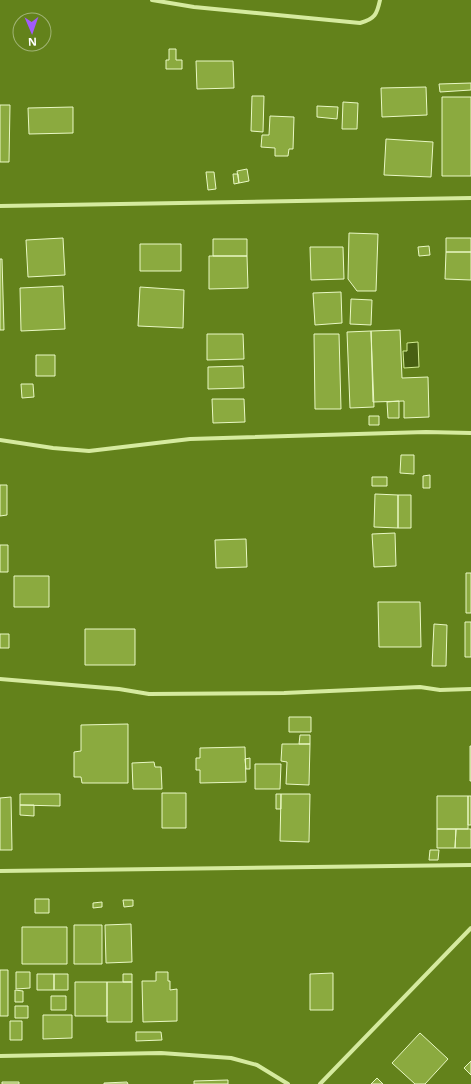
<svg xmlns="http://www.w3.org/2000/svg" width="471" height="1084" font-family="'Open Sans',sans-serif">
<rect width="100%" height="100%" fill="#63821b"/>
<path fill="#486012" stroke="#d4ed92" d="M418 342 419 367 404 368 403 351H407V343Z"/>
<path fill="#8baa3f" stroke="#e9f8c4" d="M169 49H176V60H182V69H166V60H169Z
M196 61H233L234 88 197 89Z
M471 83V90L440 92 439 84Z
M426 87 427 115 382 117 381 88Z
M252 96H264L263 132 251 131Z
M442 97H471V176H442Z
M343 102 358 103 357 129H342Z
M0 105H10L9 162H0Z
M317 106 338 107 337 119 317 117Z
M73 107V133L29 134 28 108Z
M270 116 294 117 293 149H289L288 156H275V148L261 147 262 135H269Z
M386 139 433 142 431 177 384 175Z
M247 169 249 181 239 183 237 171Z
M206 172H214L216 189 208 190Z
M233 174H238L239 183 234 184Z
M349 233 378 234 376 291H357L348 279Z
M63 238 65 275 28 277 26 240Z
M446 238H471V252H446Z
M213 239H247V256H213Z
M140 244H181V271H140Z
M429 246 430 255 419 256 418 247Z
M310 247H343L344 279 311 280Z
M446 252H471V280L445 279Z
M209 256H247L248 288 209 289Z
M0 259H2L4 330H0Z
M63 286 65 329 21 331 20 288Z
M140 287 184 290 183 328 138 326Z
M341 292 342 323 315 325 313 293Z
M351 299 372 300 371 325 350 324Z
M400 330 402 378 428 377 429 417 404 418V401L373 402 371 331Z
M371 331 374 407 350 408 347 332Z
M207 334H243L244 359 207 360Z
M314 334H339L341 409H315Z
M36 355H55V376H36Z
M243 366 244 388 208 389V367Z
M21 384H33L34 397 22 398Z
M212 399H244L245 422 213 423Z
M399 401V418H388L387 402Z
M369 416H379V425H369Z
M401 455H414V474L400 473Z
M430 475V488H423V476Z
M372 477H387V486H372Z
M0 485H7V515L0 516Z
M375 494 398 495V528L374 527Z
M398 495H411V528H398Z
M395 533 396 566 374 567 372 534Z
M246 539 247 567 216 568 215 540Z
M0 545H8V572H0Z
M466 573H471V613H466Z
M14 576H49V607H14Z
M378 602H420L421 647H379Z
M465 622H471V657H465Z
M434 624 447 625 446 666H432Z
M85 629H135V665H85Z
M0 634H9V648H0Z
M289 717H311V732H289Z
M128 724V783H82L81 777H74V752L81 751V725Z
M300 735H310V744H299Z
M282 744H310L309 785 286 784 287 762 281 761Z
M470 746H471V781H470Z
M245 747 246 782 200 783V770H196V758H200V748Z
M250 758V769H246L245 759Z
M154 762 155 767H161L162 789H133L132 763Z
M255 764H281L280 789H255Z
M162 793H186V828H162Z
M20 794H60V806L20 805Z
M276 794H281V809H276Z
M281 794H310L309 842 280 841Z
M437 796H468V829H437Z
M468 796H471V825H468Z
M11 797 12 850H0V798Z
M20 805H34V816L20 815Z
M437 829H456L455 848H437Z
M456 829H471V848H455Z
M430 850H439L438 860H429Z
M35 899H49V913H35Z
M123 900H133V906L124 907Z
M102 902V907L93 908V903Z
M131 924 132 962 106 963 105 925Z
M74 925H102V964H74Z
M22 927H67V964H22Z
M0 970H8V1016H0Z
M16 972H30V988L16 989Z
M156 972H168V981H170V990L177 989V1021L143 1022 142 981H156Z
M333 973V1010H310V974Z
M37 974H54V990H37Z
M54 974H68V990H54Z
M123 974H132V982H123Z
M75 982H107V1016H75Z
M107 982H132V1022H107Z
M15 990 23 991V1002H15Z
M51 996H66V1010H51Z
M15 1006H28V1018H15Z
M43 1015H72V1038L43 1039Z
M10 1021H22V1040H10Z
M136 1032H161L162 1040 136 1041Z
M420 1033 448 1059 425 1084H415L392 1063Z
M471 1061V1075L464 1068Z
M377 1078 383 1084H371Z
M228 1080V1084H194V1081Z
M2 1082H19V1084H2Z
M127 1082 128 1084H104V1083Z"/>
<g fill="none" stroke-linecap="round" stroke-linejoin="round">
<path stroke="#d5ea9f" stroke-width="4" d="M152 0 194 7 360 23C375 19 377 14 380 0
M0 206 471 198
M0 440 53 448 89 451 190 439 426 432 471 433
M0 679 119 689 149 694 284 693 420 687 440 690 471 689
M0 871 471 865
M0 1056 161 1053 231 1058 257 1065 288 1084
M320 1084 471 928"/>
</g>
<g transform="translate(32 32) rotate(178)"><circle r="19" fill="#63821b" stroke="#a1b476"/>
<path d="M0-3L7 15L0 10L-7 15Z" fill="#a25bfc"/>
<text y="-6" font-size="11" font-weight="bold" text-anchor="middle" fill="#ffffff">N</text>
</g>
</svg>
